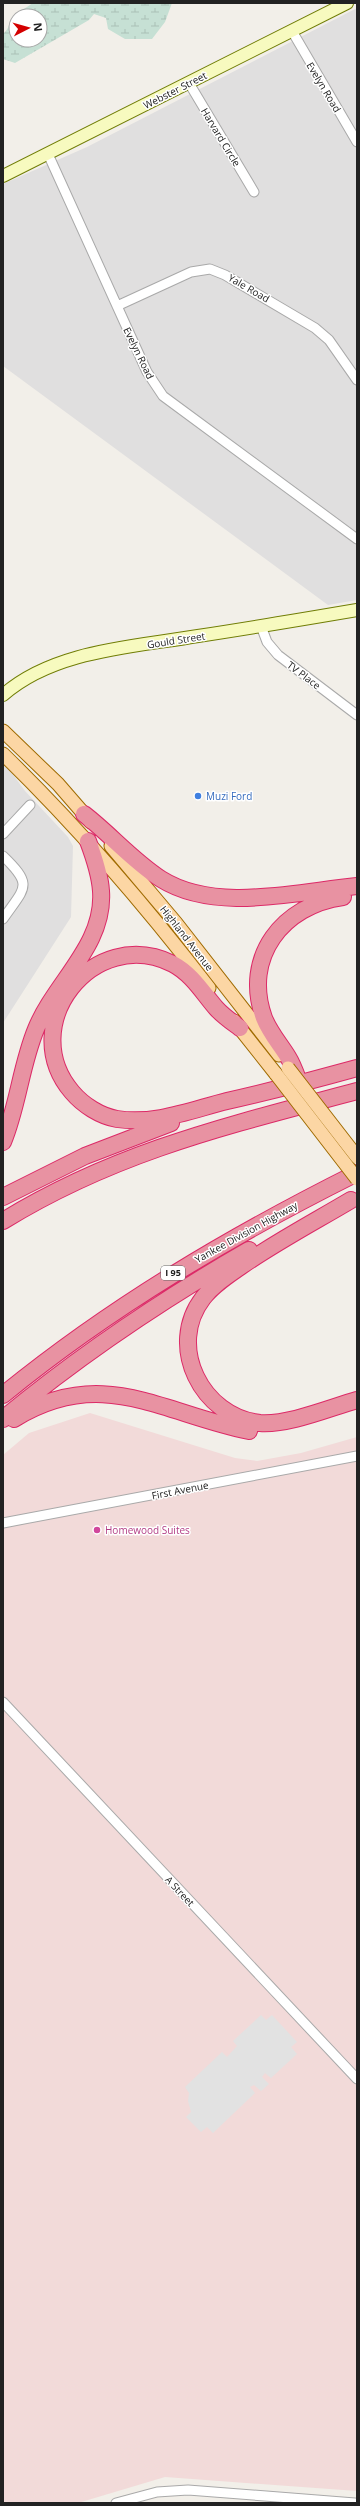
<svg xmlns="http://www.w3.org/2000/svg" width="360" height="2506" font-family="'Open Sans',sans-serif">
<defs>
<pattern id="wetland-marsh" width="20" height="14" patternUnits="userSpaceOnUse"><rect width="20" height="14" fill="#c6e0d4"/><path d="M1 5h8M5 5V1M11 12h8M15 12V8" fill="none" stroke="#aac0b6"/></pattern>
</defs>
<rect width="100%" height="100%" fill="#f2efe9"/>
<path fill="#e0dfdf" d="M357 8V600L328 605 3 366V184L87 147Z
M3 761 25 791 68 837 73 846 71 917 3 1023Z"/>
<path fill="#f2dad9" d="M90 1413 235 1458 257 1461 301 1453 357 1437V2491L165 2477 78 2503H3V1455L29 1433Z"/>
<path fill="url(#wetland-marsh)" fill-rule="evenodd" d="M32 3H172L165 22 152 39H125L108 29 106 18 94 14 89 20 15 63 3 59V34C10 28 10 20 17 13 21 9 28 8 32 3ZM16 16H40V40H16Z"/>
<path fill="#e2e2e2" d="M261 2015 266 2020 272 2015 297 2042 291 2047 297 2054 271 2078 265 2073 262 2077 269 2084 261 2091 254 2085 250 2087 255 2093 213 2133 207 2127 201 2132 186 2117 191 2112 188 2101 189 2093 185 2087 222 2052 227 2057 237 2046 233 2041Z"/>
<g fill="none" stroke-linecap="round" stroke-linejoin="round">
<g stroke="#a9a9a9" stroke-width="11">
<path id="street" d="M292 31 357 142
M189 83 254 192
M48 154 147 372 163 396 357 539
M117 306 191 272 210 269 225 275 315 328 329 340 357 380
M261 626 267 642 278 655 357 715
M3 834 30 805
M3 856C34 886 25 887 3 919
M3 1523 357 1456
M3 1702 357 2079
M116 2503 157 2492 188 2490 355 2503"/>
</g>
<g stroke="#707d05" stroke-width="14">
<path id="secondary" d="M3 176 347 3
M3 695C54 650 134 647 198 636 251 628 304 619 357 610"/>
</g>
<g stroke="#a06b00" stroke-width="15">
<path id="primary" d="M3 731 58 784 91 822
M3 754C78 827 145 905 209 988
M111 846 176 923 279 1055
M234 1021 276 1074"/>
</g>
<g stroke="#dc2a67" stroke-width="18">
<path id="highway" d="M84 814C110 834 133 861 161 879 215 913 296 892 357 886
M240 1028C232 1022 223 1016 216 1008 203 993 192 974 173 964 93 924 15 1025 72 1092 83 1105 100 1116 117 1119 155 1125 191 1110 227 1101 271 1091 314 1080 357 1068
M299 1082C296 1074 293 1065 288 1057 280 1044 270 1033 264 1018 242 957 283 905 343 897
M3 1142C18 1106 21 1065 36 1029 55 982 105 945 101 891 100 874 94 857 88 841
M3 1197 85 1156 171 1123
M351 1200C314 1222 276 1242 240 1267 227 1276 213 1285 203 1298 166 1346 202 1417 260 1423 289 1425 329 1408 357 1400
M3 1221C117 1151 230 1125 357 1091
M3 1395C112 1306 231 1236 357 1173
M3 1419C80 1355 162 1300 249 1250
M14 1419C102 1365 161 1413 249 1431"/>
</g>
<use href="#street" stroke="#fff" stroke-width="9"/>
<use href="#secondary" stroke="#f7fabf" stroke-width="12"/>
<use href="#primary" stroke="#fcd6a4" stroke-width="13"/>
<use href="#highway" stroke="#e892a2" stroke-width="16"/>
<g stroke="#a06b00" stroke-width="15" stroke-linecap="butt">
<path id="primary-bridge" d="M288 1068 357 1157
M276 1074 357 1179"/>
</g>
<use href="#primary-bridge" stroke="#fcd6a4" stroke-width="13"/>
</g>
<circle fill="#3f7fe0" stroke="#fff" stroke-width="1.5" cx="198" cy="796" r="4"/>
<circle fill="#d1479c" stroke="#fff" stroke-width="1.5" cx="97" cy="1530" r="4"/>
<g text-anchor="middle" stroke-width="3" stroke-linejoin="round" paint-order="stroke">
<rect fill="#fff" stroke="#646464" stroke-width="1" x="161" y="1266" width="24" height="14" rx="3"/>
<g font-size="9" font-weight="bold" fill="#222">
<text x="173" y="1276">I 95</text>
</g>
<g font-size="10" fill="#222" stroke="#fff">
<text transform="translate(324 87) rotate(59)" y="4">Evelyn Road</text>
<text transform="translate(175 90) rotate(-27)" y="4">Webster Street</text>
<text transform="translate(221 137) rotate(59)" y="4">Harvard Circle</text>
<text transform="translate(249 288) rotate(30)" y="4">Yale Road</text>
<text transform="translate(139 353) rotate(64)" y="4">Evelyn Road</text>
<text transform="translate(176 640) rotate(-9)" y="4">Gould Street</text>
<text transform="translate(304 675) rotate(37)" y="4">TV Place</text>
<text transform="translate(187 938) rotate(52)" y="4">Highland Avenue</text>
<text transform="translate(246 1232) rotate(-29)" y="4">Yankee Division Highway</text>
<text transform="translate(180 1490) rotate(-11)" y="4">First Avenue</text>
<text transform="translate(180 1891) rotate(47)" y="4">A Street</text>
</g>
<g font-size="10" fill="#366cbe" stroke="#fff" text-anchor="start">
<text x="206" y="800">Muzi Ford</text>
</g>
<g font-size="10" fill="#b23c85" stroke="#fff" text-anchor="start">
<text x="105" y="1534">Homewood Suites</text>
</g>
</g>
<rect width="360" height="2506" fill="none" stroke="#222222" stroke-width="8"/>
<g transform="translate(28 28) rotate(84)"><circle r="19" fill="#ffffff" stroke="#a7a7a7"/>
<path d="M0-3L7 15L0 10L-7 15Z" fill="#d40000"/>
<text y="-6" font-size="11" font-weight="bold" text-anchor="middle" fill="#222222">N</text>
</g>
</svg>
